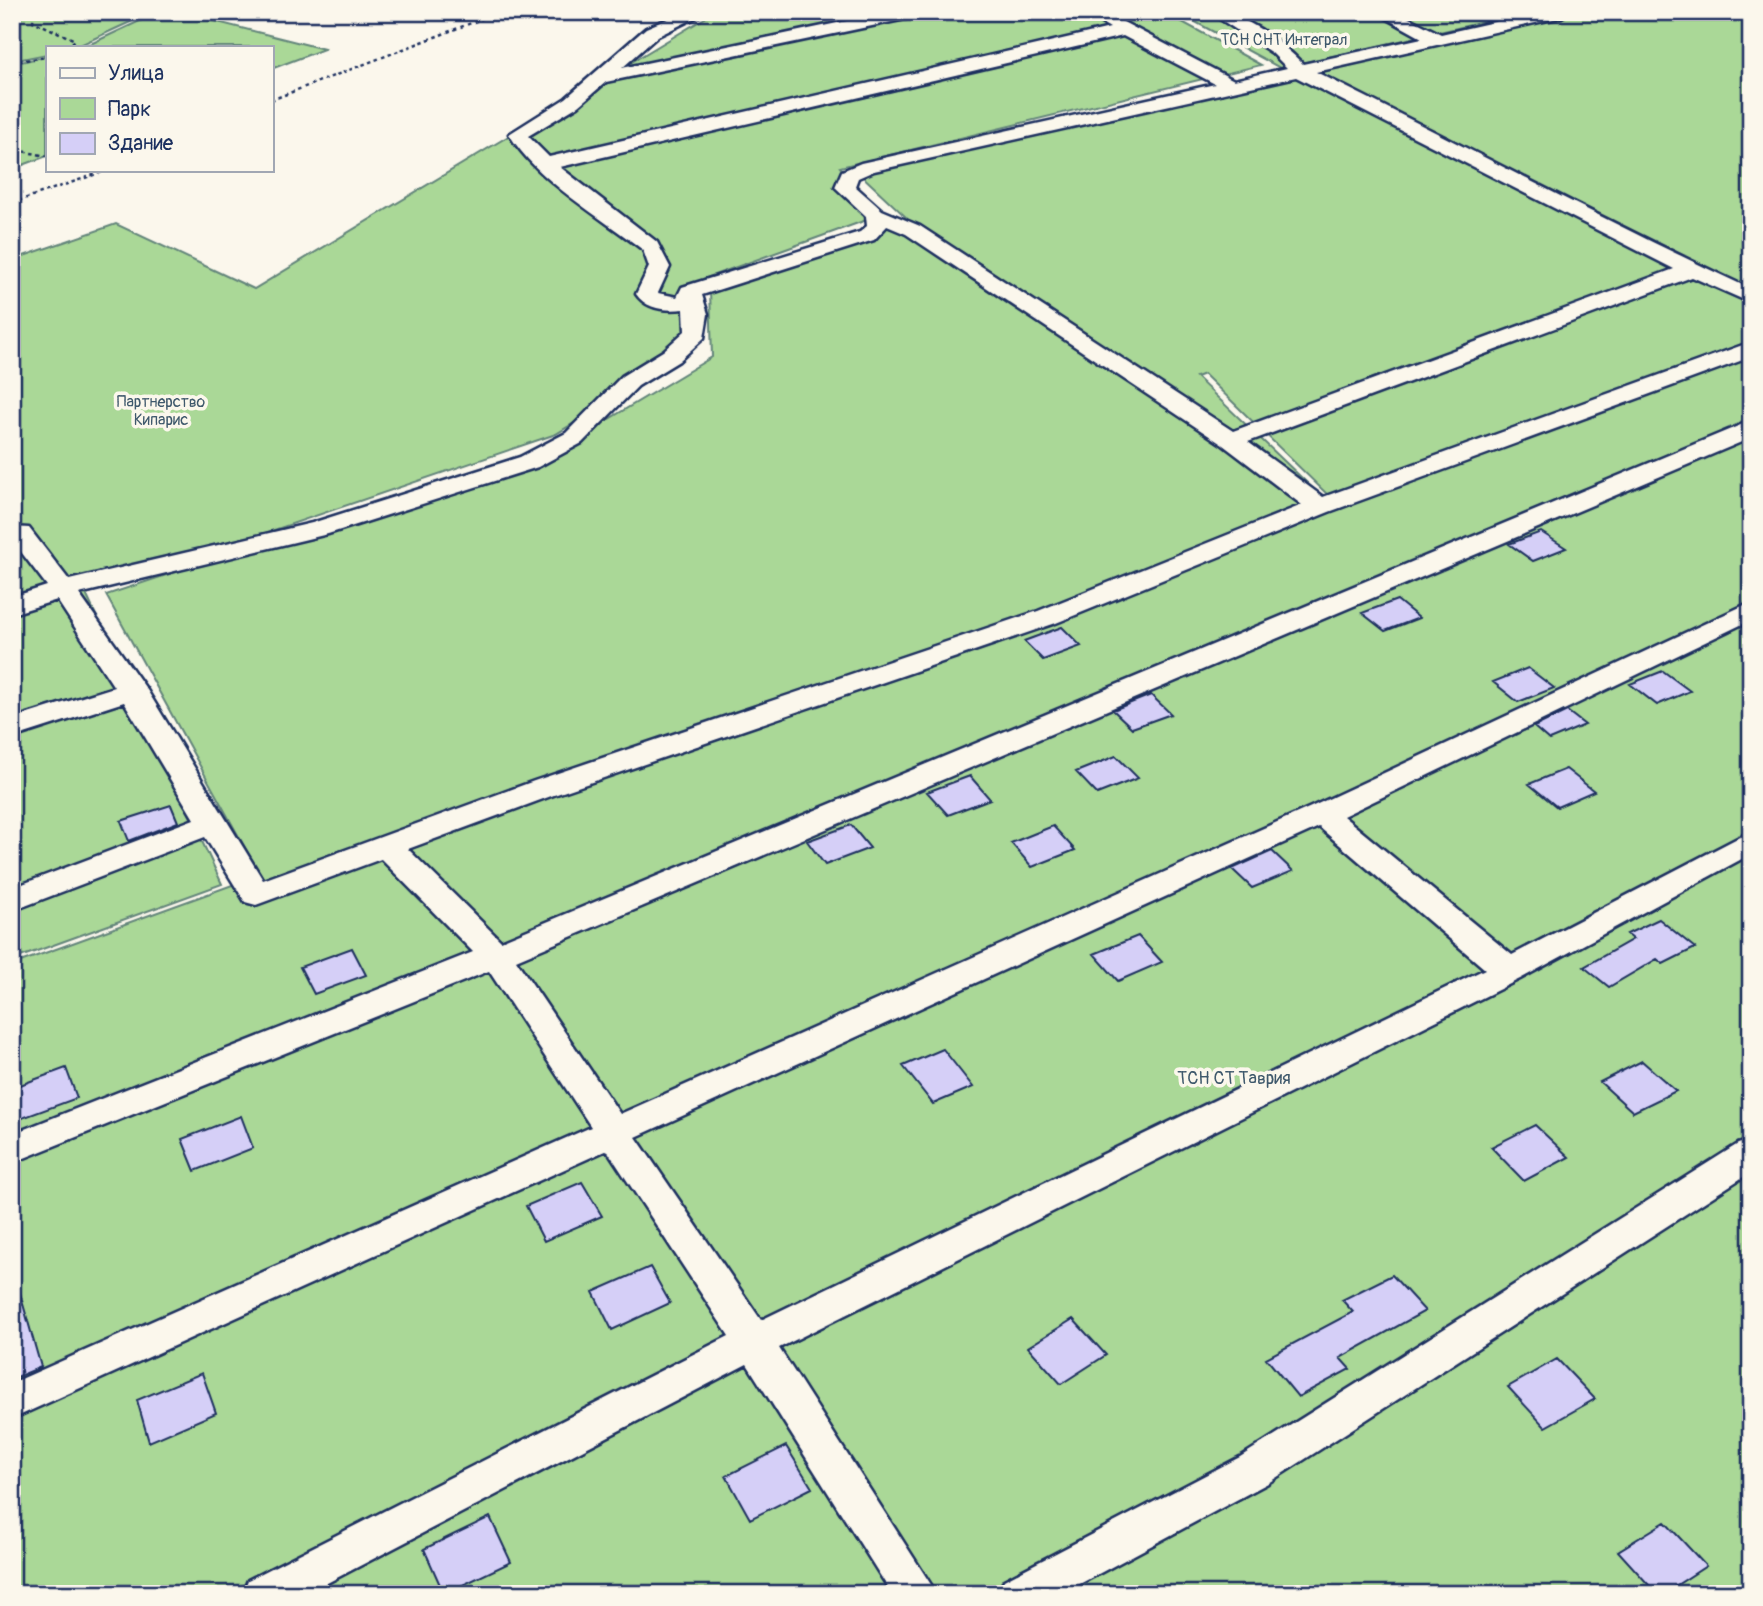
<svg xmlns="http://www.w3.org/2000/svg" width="1763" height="1606" font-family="Pangolin,sans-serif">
<rect width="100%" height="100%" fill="#fbf7ec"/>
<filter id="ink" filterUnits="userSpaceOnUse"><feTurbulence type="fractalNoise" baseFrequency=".0143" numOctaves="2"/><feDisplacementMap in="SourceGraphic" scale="14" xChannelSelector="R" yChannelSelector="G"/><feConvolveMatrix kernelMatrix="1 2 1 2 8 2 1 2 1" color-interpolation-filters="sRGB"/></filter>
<g filter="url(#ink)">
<path fill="#aad897" stroke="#62847a" stroke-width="2" fill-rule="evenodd" d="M12 12H152L78 46 47 47V54L12 61Z
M159 12H178L324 49 271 69V47H84Z
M715 12H1164L1261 65 840 167 883 214 703 279 692 350 556 434 86 594 222 884 12 960V260L116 224 254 289Z
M1177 12H1528L1280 68Z
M1543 12H1751V1594H12V965L260 875 106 595 574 440 712 357 710 289 906 217 857 171ZM1204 374 1331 498 1325 500 1196 377Z
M47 56V156L12 169V64Z"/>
<path fill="#d5cff7" stroke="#1b2f5e" stroke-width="2" d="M1541 532 1566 548 1533 561 1509 544Z
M1397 600 1419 618 1385 631 1362 613Z
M1062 627 1081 646 1043 660 1024 641Z
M1528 668 1554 688 1518 702 1493 682Z
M1663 671 1690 691 1657 705 1630 684Z
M1151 695 1171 714 1132 728 1113 710Z
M1567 711 1585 725 1549 740 1534 727Z
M1116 756 1138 778 1097 794 1076 772Z
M1566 769 1594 791 1557 807 1529 784Z
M970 776 990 799 948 815 927 792Z
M171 805 178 822 129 841 121 821Z
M851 825 870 848 825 865 807 841Z
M1053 826 1075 850 1032 867 1011 843Z
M1272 851 1293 871 1252 888 1232 869Z
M1659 919 1695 948 1663 964 1657 959 1609 987 1584 967 1633 939 1627 934Z
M1138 936 1162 962 1118 981 1094 954Z
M352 948 366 975 314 994 300 967Z
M943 1049 973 1087 933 1104 903 1066Z
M1642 1061 1676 1091 1633 1112 1600 1082Z
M66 1068 77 1098 17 1120 12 1088Z
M241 1116 253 1148 195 1171 182 1139Z
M1535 1125 1569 1157 1524 1181 1491 1147Z
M582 1182 602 1216 544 1241 526 1206Z
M650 1267 670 1303 612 1330 593 1292Z
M1392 1275 1425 1311 1340 1358 1350 1369 1298 1397 1266 1358 1353 1312 1342 1300Z
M19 1290 41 1367 12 1379V1291Z
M1073 1319 1106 1355 1061 1384 1028 1347Z
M1557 1359 1595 1399 1545 1427 1508 1387Z
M202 1373 216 1413 149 1442 137 1400Z
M786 1446 812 1488 750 1519 726 1476Z
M490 1517 511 1562 444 1594 424 1549Z
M1665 1522 1706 1566 1663 1594H1657L1618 1551Z"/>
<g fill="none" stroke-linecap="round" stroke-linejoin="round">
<g stroke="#1b2f5e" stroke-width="5">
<path id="minor" d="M684 12H707L658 36 622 68 890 12H923L915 17 606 82 578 106 528 136 549 157 1110 28 1083 12H1104L1234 80 1287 68 1272 53 1209 12C1244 12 1279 40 1303 64L1422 38 1375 12H1397L1441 34 1538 12H1570L1562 17 1316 72C1461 144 1604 221 1751 289V303L1692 277 1248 442 1323 497 1751 342V357L1329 512 1056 623 554 795 408 849 501 941 1743 424 1751 422V438L516 960 620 1114 1311 807 1751 602V620L1343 816 1512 955 1751 831V854L1520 979 779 1348 937 1594H892L747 1364 306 1594H242L248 1580 729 1336 607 1150 12 1419V1383L591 1127 489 971 12 1163V1134L473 952 381 859 256 905 245 902 205 837 12 911V888L194 819 124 702 12 738V719L114 687 57 600 12 614V597L47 586 12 540V527L29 528 69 580 312 523 520 457 566 433 622 376 663 351 685 331 684 309C667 311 647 310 636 294L649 267 643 250C601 217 536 180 509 134L566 98 646 28ZM1123 36 1215 84 861 163 842 171 835 187 866 216 867 226 860 232 682 287 677 297 658 293 670 267 657 242 560 167ZM1296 77 1674 269 1233 431 920 226 882 210 855 186 858 178 874 171ZM887 226 906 234 1223 445 1302 505 1038 611 534 781 263 880 147 690 79 594 328 534 538 467 582 443 638 386 679 361 704 338 708 314 702 295 874 240ZM1319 827 1485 969 761 1320 636 1137Z
M1751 1140V1172L1268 1483 1061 1594H998L1004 1580 1240 1457 1738 1144Z"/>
</g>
<path stroke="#1b2f5e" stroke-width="2.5" stroke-dasharray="3.5 3.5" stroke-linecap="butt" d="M34 12 33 21 75 40 68 47
M12 62 47 57
M271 100 500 12
M12 146 16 150 47 156
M12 203 108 170"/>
<use href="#minor" fill="#fbf7ec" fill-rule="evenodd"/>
</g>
</g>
<g text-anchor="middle" stroke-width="7" stroke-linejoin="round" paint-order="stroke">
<g font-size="16" fill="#3f596c" stroke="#fbf7ec">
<text x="1284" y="45">ТСН СНТ Интеграл</text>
<text x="161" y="407">Партнерство<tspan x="161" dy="18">Кипарис</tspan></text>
</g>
<g font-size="18" fill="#3f596c" stroke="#fbf7ec">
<text x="1234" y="1084">ТСН СТ Таврия</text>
</g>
</g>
<rect width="1763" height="1606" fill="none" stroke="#fbf7ec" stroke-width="42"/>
<rect x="21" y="21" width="1721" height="1564" fill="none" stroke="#1b2f5e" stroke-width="2.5" filter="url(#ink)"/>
<rect x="46" y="46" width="228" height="126" fill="#fbf7ec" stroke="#a1a7b3" stroke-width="2"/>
<rect x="60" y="68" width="35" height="10" fill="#fbf7ec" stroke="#a1a7b3" stroke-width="2"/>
<text x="108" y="80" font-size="21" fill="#1b2f5e">Улица</text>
<rect x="60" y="98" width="35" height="21" fill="#aad897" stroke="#a1a7b3" stroke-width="2"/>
<text x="108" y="116" font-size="21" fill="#1b2f5e">Парк</text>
<rect x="60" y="133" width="35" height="21" fill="#d5cff7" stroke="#a1a7b3" stroke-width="2"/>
<text x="108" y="150" font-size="21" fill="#1b2f5e">Здание</text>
</svg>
